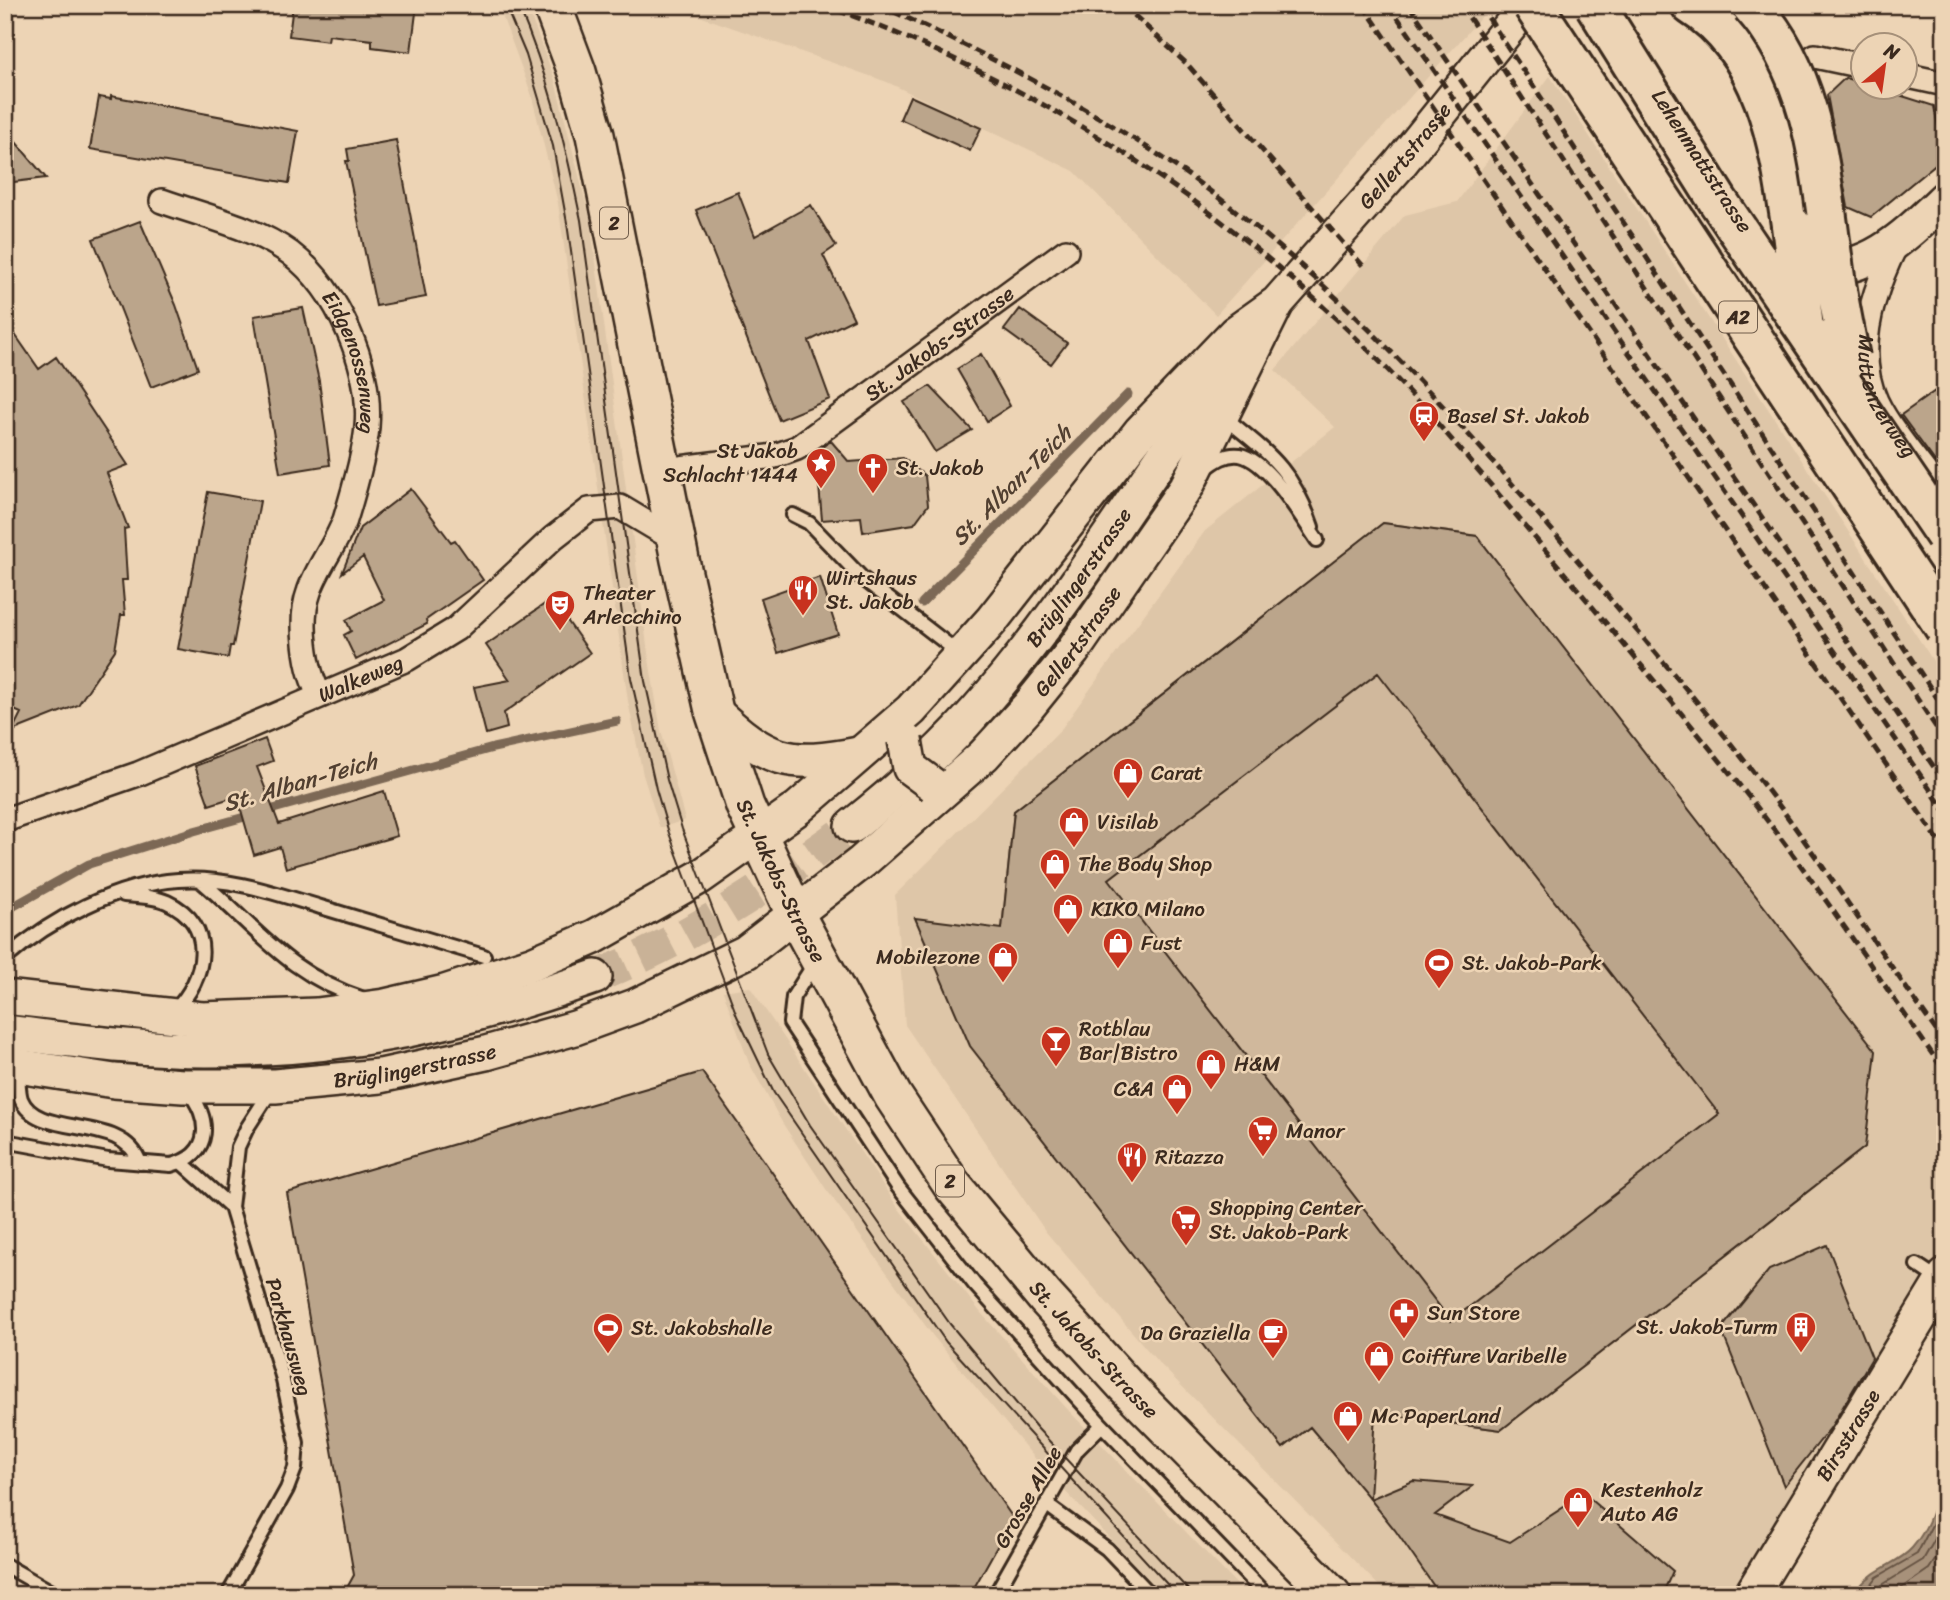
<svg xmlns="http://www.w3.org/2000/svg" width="1950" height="1600" font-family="Sriracha,sans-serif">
<rect width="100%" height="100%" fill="#edd4b5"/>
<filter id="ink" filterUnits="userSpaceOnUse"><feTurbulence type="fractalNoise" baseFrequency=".0143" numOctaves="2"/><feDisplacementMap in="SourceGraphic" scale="14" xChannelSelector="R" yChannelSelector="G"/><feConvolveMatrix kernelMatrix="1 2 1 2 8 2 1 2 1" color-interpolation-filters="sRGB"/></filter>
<g filter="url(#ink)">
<path fill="#dec6a8" d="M498 5 527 7 554 77 590 219 648 653 661 731 685 820 660 828 643 775 628 701 558 203 531 93Z
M668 5H1492L1216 315 1074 171 887 82Z
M1550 76 1945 679V1249L1876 1369 1729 1595H1388L1157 1361 1046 1232 905 1025 895 895 1059 732 1205 531 1335 427 1275 370 1405 215 1457 202Z
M750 987 899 1209 981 1313 1070 1412 1247 1595H1164L1043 1468 933 1336 826 1189 783 1124 749 1063 723 991Z"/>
<path fill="#d0b89c" stroke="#86715d" stroke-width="2" d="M1383 523 1477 536 1670 787 1865 1147 1501 1430 1375 1413 1002 929 1014 811Z"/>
<path fill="#a7917a" stroke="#7c6855" stroke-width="2" d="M1945 1461V1595H1867L1859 1587C1877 1566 1898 1564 1912 1548 1933 1524 1939 1491 1945 1461Z"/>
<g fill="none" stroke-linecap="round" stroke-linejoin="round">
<path stroke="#665343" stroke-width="2" d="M1871 1595 1870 1586 1877 1577 1917 1554 1945 1500
M1880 1595 1882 1585 1923 1560 1945 1522
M1891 1595 1929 1569 1945 1545"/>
<path stroke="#7c6855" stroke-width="9" d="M922 603 1128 394
M5 911 89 864 194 831 493 748 617 721"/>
</g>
<path fill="#bba58b" stroke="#3b2a1e" stroke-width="2" fill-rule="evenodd" d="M293 5H417L411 52 372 47V40L329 35 328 41 289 36Z
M1845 78 1863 83V88H1877L1934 106 1944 157 1871 217 1848 207 1827 95Z
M111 96 298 131 289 183 90 149 99 97 111 99Z
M910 96 981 128 970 151 900 119Z
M5 129 46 178 5 183Z
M396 140 426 297 376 306 346 161H349L347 149Z
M738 192 755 236 811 205 836 246 823 255 854 319 809 341 830 399 779 420 696 210Z
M140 221 176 305 198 369 151 387 93 239Z
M303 308 319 381 330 465 280 473 254 316Z
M1020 309 1067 343 1051 364 1004 330Z
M5 320 39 369 56 357 128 465 107 473 128 528 124 529 127 580H122L125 615H121L115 650 78 705 12 731 21 713 5 706Z
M981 354 1010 406 987 421 957 369Z
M1945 384V475L1901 415Z
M930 386 972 430 935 452 904 402Z
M831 441 849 462 903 458 925 476 928 505 914 524 863 532 861 517 822 520 816 451Z
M411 489 451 542 455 540 483 580 426 620 427 624 356 660 344 635 351 631 346 620 384 600 363 557 342 573 360 528Z
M208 492 260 501 233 646H230L228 658 178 649Z
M1383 523 1477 536 1876 1051 1865 1147 1501 1430 1375 1413 1370 1499 1310 1427 1283 1448 970 1046 915 918 1002 929 1014 811ZM1378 673 1719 1114 1451 1321 1109 879Z
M820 577 838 634 778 653 761 598Z
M552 599 590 653 504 713 507 728 486 734 474 687 510 680 486 645Z
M265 739 273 761 257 767 279 824 384 791 397 836 286 868 280 847 254 855 237 796 209 805 195 766Z
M702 1072 1013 1518 970 1595H343L354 1575 287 1193Z
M1827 1245 1872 1358 1831 1427 1784 1486 1721 1329 1769 1270Z
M1413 1481 1473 1486 1435 1515 1510 1542 1584 1494 1673 1571 1662 1595H1440L1395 1530 1370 1499Z"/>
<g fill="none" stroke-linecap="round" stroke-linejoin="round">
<path stroke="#c9b297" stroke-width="33" stroke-dasharray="33 17" stroke-linecap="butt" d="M595 977C692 938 768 886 852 826"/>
<g stroke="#3b2a1e" stroke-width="18">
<path id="lane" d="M1223 416C1269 454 1292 468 1312 527
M1205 469C1215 461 1226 453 1240 455 1269 461 1301 517 1317 540
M793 515 809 523 862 578 959 653
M200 880C258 929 288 975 364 999
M124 895C138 896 154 896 167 902 217 925 207 978 174 1011
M5 959C50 919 118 884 178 880 228 876 277 894 324 908 377 924 431 940 484 956
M816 961 793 997 790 1023 898 1187 975 1285 1102 1425 1266 1595
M17 1067C19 1077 18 1090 21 1099 37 1140 123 1113 140 1163
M5 1141 108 1160 171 1165C213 1155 211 1117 187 1090
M181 1162 231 1207
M1917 1265 1941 1281
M1047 1505 1107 1549 1151 1595
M5 1565 57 1595
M228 1595 287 1489 295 1468 297 1443 282 1376 231 1207 238 1147 247 1128 272 1089
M995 1595 1077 1450 1102 1425"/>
</g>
<g stroke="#3b2a1e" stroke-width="28">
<g id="street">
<path d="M1815 56 1862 66"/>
<path d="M1904 75 1945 84"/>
<path id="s1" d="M162 201C204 216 254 227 290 253 338 289 372 367 367 427 365 451 352 497 345 520 336 545 317 567 309 592 299 619 305 671 320 695"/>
<path id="s2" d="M1896 245C1873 291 1853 351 1876 401 1889 429 1925 471 1945 498"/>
<path id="s3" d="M664 470 775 456 797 448 1066 251"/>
<path id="s4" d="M5 820 138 774 407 659 456 629 553 538 589 510 620 507 677 541"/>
</g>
</g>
<g stroke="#3b2a1e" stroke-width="38">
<g id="secondary">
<path d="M1810 270C1870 272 1904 237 1945 198"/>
<path d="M714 711C767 761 788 768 859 754"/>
<path id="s5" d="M852 826C896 791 939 753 976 711 1072 603 1143 478 1229 363"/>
<path id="s6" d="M5 997 202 1019 317 1015 385 1006 445 992 534 963 594 937 700 877 798 808 911 710 992 620 1140 432 1235 333 1277 303 1399 165 1527 5"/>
<path d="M5 1032C72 1040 139 1050 206 1050 346 1050 464 1023 595 977"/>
<path id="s7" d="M5 1064 114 1081 183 1086H275L380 1076 486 1053 575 1028 635 1006 746 952 862 862 984 755 1027 708 1073 651 1187 486 1276 305"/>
<path id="s8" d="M1751 1595 1945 1276"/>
</g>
</g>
<g stroke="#3b2a1e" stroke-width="42">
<g id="primary">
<path id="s9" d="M552 5 577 72 595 135 680 560 714 711 745 806 796 916 893 1096 952 1185 1045 1297 1125 1385 1332 1595"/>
</g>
</g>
<g stroke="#3b2a1e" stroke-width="44">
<path id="highway" d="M1691 5C1766 52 1779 145 1791 225"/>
</g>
<use href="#lane" stroke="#edd4b5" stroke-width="12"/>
<use href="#street" stroke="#edd4b5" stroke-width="23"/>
<use href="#secondary" stroke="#edd4b5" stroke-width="33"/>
<use href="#primary" stroke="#edd4b5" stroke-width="37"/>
<use href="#highway" stroke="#edd4b5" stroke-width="38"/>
<path stroke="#3b2a1e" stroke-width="2" d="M505 5 526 55 553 146 567 223 631 678 656 789 669 833 737 1016 774 1093 946 1342 1177 1595
M518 5C548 75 566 146 581 220L645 681 667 780 682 829 768 1054 810 1125 950 1324 1037 1428 1193 1595"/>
<path stroke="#3b2a1e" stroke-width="5" stroke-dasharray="10 5" stroke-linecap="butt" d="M823 5C1018 74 1201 188 1350 332 1432 411 1503 500 1576 587 1643 668 1712 748 1776 832 1835 910 1888 992 1945 1072
M879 5C1002 61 1121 122 1227 204 1356 304 1463 425 1568 549 1642 638 1720 725 1789 819 1842 893 1892 969 1945 1043
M1123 5 1187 64 1364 267
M1363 5 1945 850
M1389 5 1945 811
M1409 5 1945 783
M1461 5 1945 741
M1480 5 1945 710"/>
<g stroke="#3b2a1e" stroke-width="38" stroke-linecap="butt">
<path id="secondary-bridge" d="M905 740 910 768 933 785"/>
</g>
<g stroke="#3b2a1e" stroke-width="44" stroke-linecap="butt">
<path id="highway-bridge" d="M1533 5 1945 628
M1595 5 1718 201 1945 535
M1751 5C1816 77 1820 172 1833 263 1837 295 1844 327 1850 358
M1791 225 1803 320"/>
</g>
<use href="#secondary-bridge" stroke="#edd4b5" stroke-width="33"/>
<use href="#highway-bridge" stroke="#edd4b5" stroke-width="38"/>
</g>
</g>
<defs>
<g id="station-pin" transform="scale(1.575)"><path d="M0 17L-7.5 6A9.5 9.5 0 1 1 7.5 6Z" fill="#c8321e" stroke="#edd4b5"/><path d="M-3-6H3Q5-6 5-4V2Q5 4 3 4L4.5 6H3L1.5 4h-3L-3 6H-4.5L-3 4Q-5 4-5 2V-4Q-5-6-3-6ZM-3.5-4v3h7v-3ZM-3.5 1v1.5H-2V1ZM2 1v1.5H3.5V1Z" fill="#fff"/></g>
<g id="sight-pin" transform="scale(1.575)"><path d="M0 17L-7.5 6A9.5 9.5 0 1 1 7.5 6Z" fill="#c8321e" stroke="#edd4b5"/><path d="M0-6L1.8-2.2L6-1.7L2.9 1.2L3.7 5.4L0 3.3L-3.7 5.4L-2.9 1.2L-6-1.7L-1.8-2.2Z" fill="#fff"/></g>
<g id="church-pin" transform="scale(1.575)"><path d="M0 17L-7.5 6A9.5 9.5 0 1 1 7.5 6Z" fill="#c8321e" stroke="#edd4b5"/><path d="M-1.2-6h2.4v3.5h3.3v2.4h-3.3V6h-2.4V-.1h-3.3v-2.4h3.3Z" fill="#fff"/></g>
<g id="restaurant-pin" transform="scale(1.575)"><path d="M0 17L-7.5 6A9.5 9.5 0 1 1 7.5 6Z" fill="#c8321e" stroke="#edd4b5"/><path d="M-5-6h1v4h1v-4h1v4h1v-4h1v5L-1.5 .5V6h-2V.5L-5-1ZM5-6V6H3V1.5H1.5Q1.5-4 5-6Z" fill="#fff"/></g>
<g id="theatre-pin" transform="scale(1.575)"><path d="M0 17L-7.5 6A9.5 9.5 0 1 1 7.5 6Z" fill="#c8321e" stroke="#edd4b5"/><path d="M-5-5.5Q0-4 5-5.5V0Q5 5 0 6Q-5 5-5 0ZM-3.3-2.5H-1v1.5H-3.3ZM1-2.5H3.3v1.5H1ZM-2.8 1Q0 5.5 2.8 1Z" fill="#fff"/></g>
<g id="shop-pin" transform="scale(1.575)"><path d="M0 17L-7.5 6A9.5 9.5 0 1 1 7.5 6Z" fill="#c8321e" stroke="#edd4b5"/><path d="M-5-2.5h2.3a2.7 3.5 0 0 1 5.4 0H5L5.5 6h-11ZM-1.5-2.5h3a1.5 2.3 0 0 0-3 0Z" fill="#fff"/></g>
<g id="stadium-pin" transform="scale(1.575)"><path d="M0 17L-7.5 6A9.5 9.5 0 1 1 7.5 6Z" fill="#c8321e" stroke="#edd4b5"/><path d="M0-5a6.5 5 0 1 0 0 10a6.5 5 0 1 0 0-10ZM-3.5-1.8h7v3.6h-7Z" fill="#fff"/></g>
<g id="bar-pin" transform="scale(1.575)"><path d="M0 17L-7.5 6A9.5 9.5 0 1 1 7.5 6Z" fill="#c8321e" stroke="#edd4b5"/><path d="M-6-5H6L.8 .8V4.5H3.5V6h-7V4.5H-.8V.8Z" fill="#fff"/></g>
<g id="supermarket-pin" transform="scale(1.575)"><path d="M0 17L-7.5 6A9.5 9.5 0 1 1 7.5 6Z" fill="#c8321e" stroke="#edd4b5"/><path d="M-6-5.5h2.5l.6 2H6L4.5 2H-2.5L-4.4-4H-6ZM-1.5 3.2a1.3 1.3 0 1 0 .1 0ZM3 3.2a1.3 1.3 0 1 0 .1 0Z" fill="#fff"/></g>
<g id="pharmacy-pin" transform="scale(1.575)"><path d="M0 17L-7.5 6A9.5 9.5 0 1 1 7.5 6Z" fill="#c8321e" stroke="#edd4b5"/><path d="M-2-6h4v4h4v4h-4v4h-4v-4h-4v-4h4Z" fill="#fff"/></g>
<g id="building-pin" transform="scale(1.575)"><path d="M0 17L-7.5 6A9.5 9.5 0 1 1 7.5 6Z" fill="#c8321e" stroke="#edd4b5"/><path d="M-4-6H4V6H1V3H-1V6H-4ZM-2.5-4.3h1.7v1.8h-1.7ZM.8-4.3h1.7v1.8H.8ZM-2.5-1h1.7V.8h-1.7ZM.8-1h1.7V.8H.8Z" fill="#fff"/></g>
<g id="cafe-pin" transform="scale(1.575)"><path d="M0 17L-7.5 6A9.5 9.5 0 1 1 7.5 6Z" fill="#c8321e" stroke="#edd4b5"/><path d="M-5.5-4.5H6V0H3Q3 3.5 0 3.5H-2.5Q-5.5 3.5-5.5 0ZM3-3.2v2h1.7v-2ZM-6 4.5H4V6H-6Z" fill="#fff"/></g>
</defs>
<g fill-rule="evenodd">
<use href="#station-pin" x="1424" y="416"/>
<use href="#sight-pin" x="821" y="463"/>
<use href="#church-pin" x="873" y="468"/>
<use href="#restaurant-pin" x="803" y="590"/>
<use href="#theatre-pin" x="560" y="605"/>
<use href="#shop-pin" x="1128" y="773"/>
<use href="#shop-pin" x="1074" y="822"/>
<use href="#shop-pin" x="1055" y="864"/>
<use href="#shop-pin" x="1068" y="909"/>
<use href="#shop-pin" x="1118" y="943"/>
<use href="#shop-pin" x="1003" y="957"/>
<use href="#stadium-pin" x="1439" y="963"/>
<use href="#bar-pin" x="1056" y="1041"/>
<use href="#shop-pin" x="1211" y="1064"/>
<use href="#shop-pin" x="1177" y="1089"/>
<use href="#supermarket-pin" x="1263" y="1131"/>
<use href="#restaurant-pin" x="1132" y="1157"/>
<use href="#supermarket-pin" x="1186" y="1220"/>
<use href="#pharmacy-pin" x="1404" y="1313"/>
<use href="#building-pin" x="1801" y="1327"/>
<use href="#stadium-pin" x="608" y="1328"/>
<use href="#cafe-pin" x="1273" y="1333"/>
<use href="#shop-pin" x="1379" y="1356"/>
<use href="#shop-pin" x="1348" y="1416"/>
<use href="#shop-pin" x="1578" y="1502"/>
</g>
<g text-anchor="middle" stroke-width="5" stroke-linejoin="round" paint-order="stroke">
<g fill="#edd4b5" stroke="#705d4b" stroke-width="2">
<rect x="600" y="207.5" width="28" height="31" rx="5"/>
<rect x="1719" y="301.5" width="38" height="31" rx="5"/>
<rect x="936" y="1165.5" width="28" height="31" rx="5"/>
</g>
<g font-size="19" font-weight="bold" fill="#3b2a1e">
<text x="614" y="230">2</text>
<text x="1738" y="324">A2</text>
<text x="950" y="1188">2</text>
</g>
<g font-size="21" fill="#3b2a1e" stroke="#edd4b5">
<text dy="7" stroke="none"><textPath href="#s6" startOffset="1738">Gellertstrasse</textPath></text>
<text transform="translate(1702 161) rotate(57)" y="7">Lehenmattstrasse</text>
<text dy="7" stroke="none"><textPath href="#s3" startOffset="312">St. Jakobs-Strasse</textPath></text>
<text dy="7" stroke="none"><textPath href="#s1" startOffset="268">Eidgenossenweg</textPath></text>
<text dy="7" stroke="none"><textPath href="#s2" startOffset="161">Muttenzerweg</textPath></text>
<text dy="7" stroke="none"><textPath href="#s5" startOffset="338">Brüglingerstrasse</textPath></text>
<text dy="7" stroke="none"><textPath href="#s7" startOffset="1222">Gellertstrasse</textPath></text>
<text dy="7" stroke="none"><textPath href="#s4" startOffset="383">Walkeweg</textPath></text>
<text dy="7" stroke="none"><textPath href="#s9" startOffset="908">St. Jakobs-Strasse</textPath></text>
<text dy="7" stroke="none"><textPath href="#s7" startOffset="413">Brüglingerstrasse</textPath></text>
<text transform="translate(289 1337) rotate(74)" y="7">Parkhausweg</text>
<text dy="7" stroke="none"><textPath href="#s9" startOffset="1475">St. Jakobs-Strasse</textPath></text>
<text dy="7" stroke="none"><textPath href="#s8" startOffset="187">Birsstrasse</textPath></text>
<text transform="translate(1028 1497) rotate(-60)" y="7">Grosse Allee</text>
</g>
<g font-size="21" fill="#3b2a1e" stroke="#edd4b5" text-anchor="start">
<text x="1447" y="423">Basel St. Jakob</text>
<text x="798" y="458" text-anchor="end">St Jakob<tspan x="798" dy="24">Schlacht 1444</tspan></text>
<text x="896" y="475">St. Jakob</text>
<text x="826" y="585">Wirtshaus<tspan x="826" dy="24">St. Jakob</tspan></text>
<text x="583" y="600">Theater<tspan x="583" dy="24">Arlecchino</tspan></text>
<text x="1151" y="780">Carat</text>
<text x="1097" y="829">Visilab</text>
<text x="1078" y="871">The Body Shop</text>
<text x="1091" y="916">KIKO Milano</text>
<text x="1141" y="950">Fust</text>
<text x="980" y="964" text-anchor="end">Mobilezone</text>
<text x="1462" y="970">St. Jakob-Park</text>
<text x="1079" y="1036">Rotblau<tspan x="1079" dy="24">Bar|Bistro</tspan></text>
<text x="1234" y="1071">H&amp;M</text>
<text x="1154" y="1096" text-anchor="end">C&amp;A</text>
<text x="1286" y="1138">Manor</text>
<text x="1155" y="1164">Ritazza</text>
<text x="1209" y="1215">Shopping Center<tspan x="1209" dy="24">St. Jakob-Park</tspan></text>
<text x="1427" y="1320">Sun Store</text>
<text x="1778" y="1334" text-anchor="end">St. Jakob-Turm</text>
<text x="631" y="1335">St. Jakobshalle</text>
<text x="1250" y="1340" text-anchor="end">Da Graziella</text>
<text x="1402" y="1363">Coiffure Varibelle</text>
<text x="1371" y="1423">Mc PaperLand</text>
<text x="1601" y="1497">Kestenholz<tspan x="1601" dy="24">Auto AG</tspan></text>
</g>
<g font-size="23" font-style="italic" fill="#513f30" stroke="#edd4b5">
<text transform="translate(1011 485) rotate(-45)" y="8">St. Alban-Teich</text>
<text transform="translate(300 782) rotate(-16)" y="8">St. Alban-Teich</text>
</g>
</g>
<rect width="1950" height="1600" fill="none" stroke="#edd4b5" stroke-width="28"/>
<rect x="14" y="14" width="1922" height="1572" fill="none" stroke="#3b2a1e" stroke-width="2.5" filter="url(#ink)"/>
<g transform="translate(1884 66) rotate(29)"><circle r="33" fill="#edd4b5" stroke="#a69079" stroke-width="2"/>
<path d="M0-5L12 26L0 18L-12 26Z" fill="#c8321e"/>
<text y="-10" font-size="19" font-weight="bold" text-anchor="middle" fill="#3b2a1e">N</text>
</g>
</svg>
